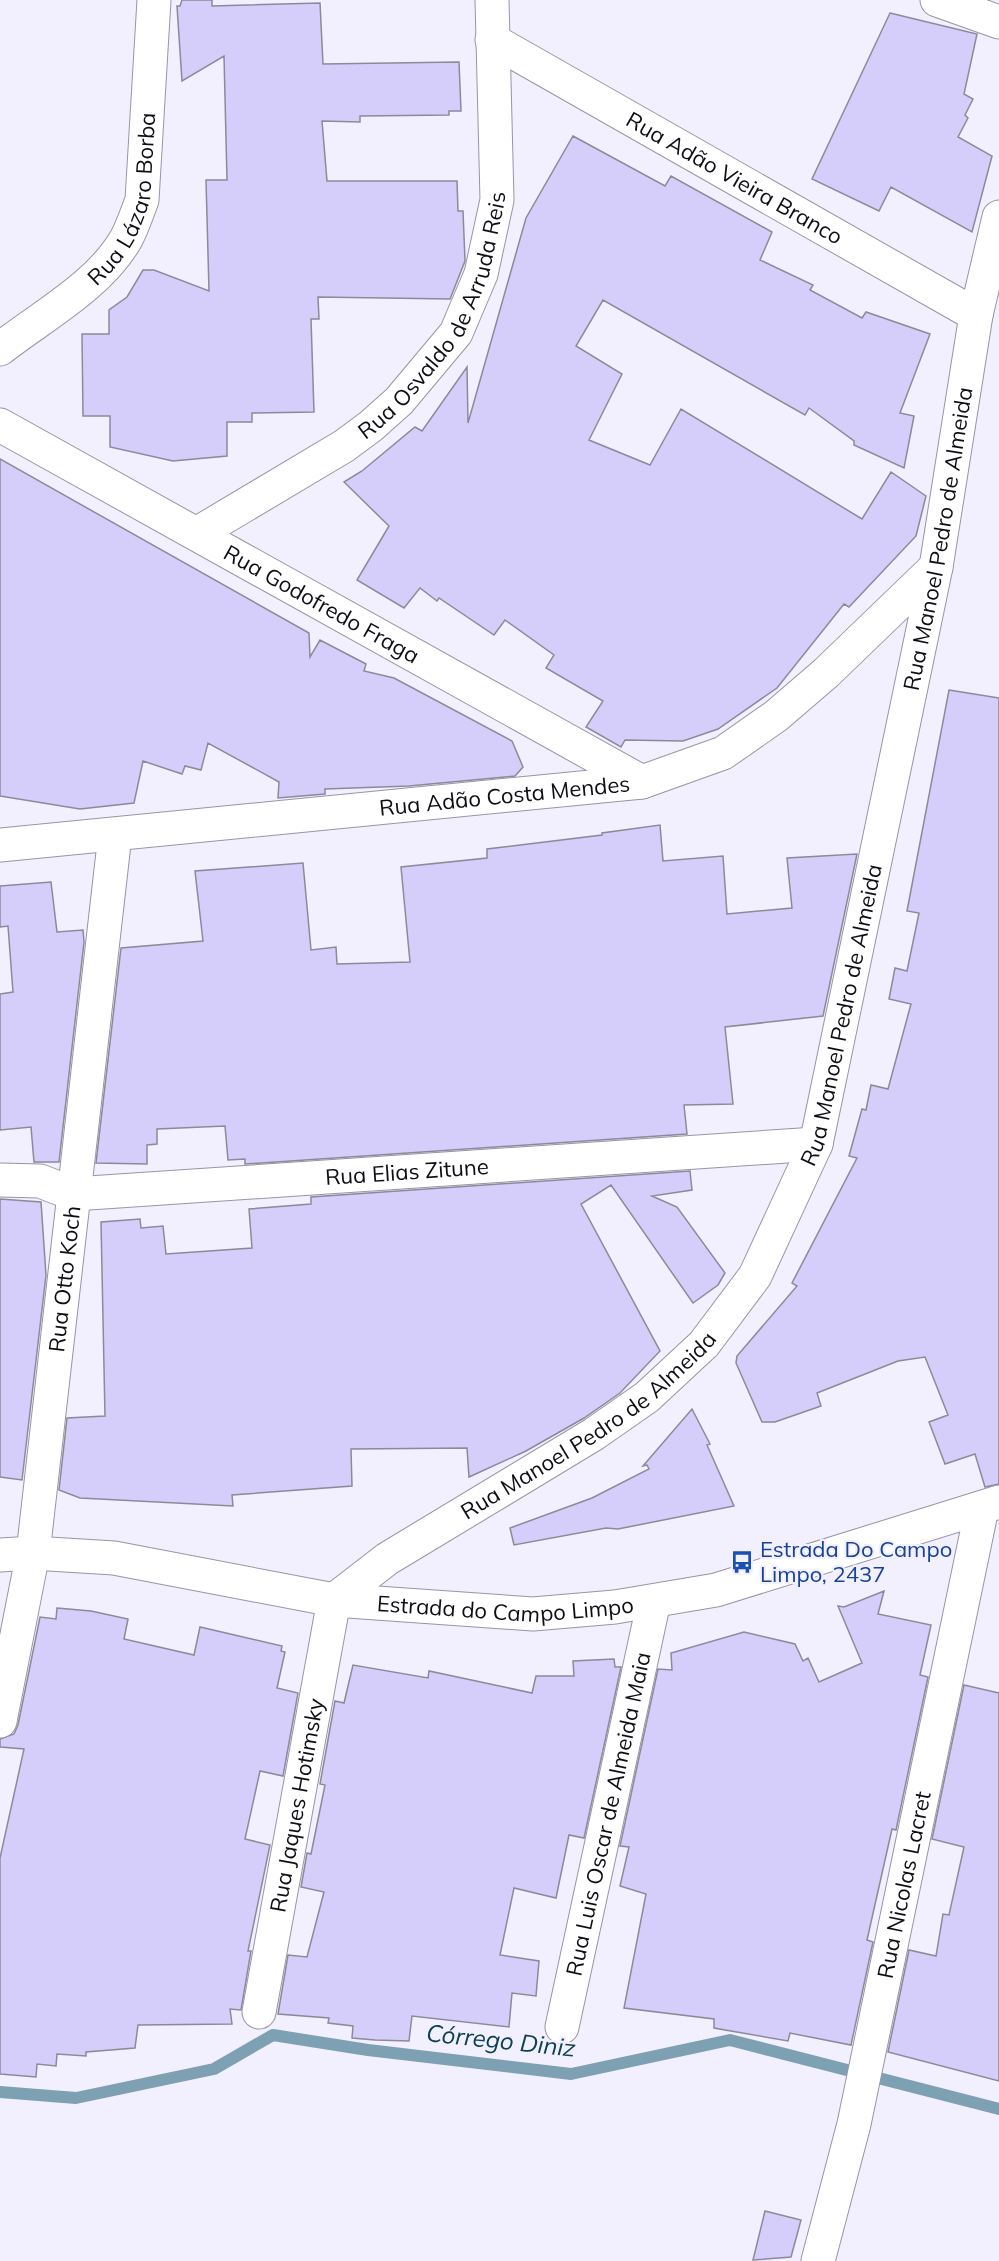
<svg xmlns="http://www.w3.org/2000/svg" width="999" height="2261" font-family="Mulish,sans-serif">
<rect width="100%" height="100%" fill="#f2f0fe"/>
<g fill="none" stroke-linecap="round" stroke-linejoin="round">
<path stroke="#7ea0b3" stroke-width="12" d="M0 2092 76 2098 214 2069 273 2035 368 2050 571 2074 730 2040 999 2109"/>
</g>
<path fill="#d5cefb" stroke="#8c8999" stroke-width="1.5" d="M182 0H212V6L320 3 323 64 459 62 461 111H449V115L360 116V122L322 121 327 181H457L458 211H463L465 261 450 299 318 297 319 319H311L314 412 252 413V422H227V456L173 461 110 447V416H83L82 334H109V310L127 297 143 270H154L209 291 206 180H227L224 56 182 81 177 6H180Z
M890 13 977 34 964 94 973 99 965 115 968 118 958 137 992 156 972 232 891 187 879 211 812 179Z
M573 136 665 186 671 176 772 232 760 260 813 285 810 290 862 318 866 312 930 334 900 413 914 416 904 468 854 445V441L809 408 805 415 603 300 576 346 622 374 589 440 650 465 681 409 862 519 891 472 926 496 916 536 849 607 844 604 777 688 718 729 683 741 625 740 621 747 586 727 603 701 546 668 554 655 505 620 494 635 439 598 437 601 420 588 404 608 357 580 389 526 344 482 362 471 415 427 422 431 467 367 468 423 526 218Z
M0 459 309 633 310 657 320 640 366 664 364 671 394 678 512 741 523 767 515 776 409 786 325 789V794L278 798 279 782 208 743 201 770 185 766 182 774 143 761 134 803 80 809 0 796Z
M949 690 999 698V1484L985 1487 975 1454 945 1464 929 1422 948 1415 925 1357 898 1361 817 1393 821 1406 775 1422H762L736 1363 737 1356 797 1286 792 1283 857 1158 849 1156 862 1109 866 1110 871 1085 888 1089 911 1004 889 999 895 968 907 971 919 913 907 911Z
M660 825 663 861 723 856 727 914 792 908 787 858 857 854 823 1016 725 1027 733 1104 684 1105 687 1134 245 1164V1159L228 1160 225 1126 157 1129V1144L147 1145V1164L96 1163 121 948 203 941 195 871 303 863 311 950 336 947 337 964 410 962 401 867 487 858V849L602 835V833Z
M51 882 57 932 83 930 84 942 59 1162H34L31 1127 0 1130V994L13 992 8 926 0 927V886Z
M690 1171 692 1190 652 1196 677 1207 725 1273 718 1285 693 1303 611 1185 581 1204 660 1351 620 1393 584 1418 526 1451 469 1477 467 1448 351 1449 352 1486 232 1495 233 1506 80 1498 59 1490 67 1418 105 1416 101 1222 140 1219 141 1228 163 1226 166 1254 252 1248 249 1209 311 1204V1197Z
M0 1199 41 1202 46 1275 22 1480 0 1477Z
M692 1409 710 1444 707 1445 734 1506 618 1529 606 1528 514 1545 510 1528 592 1498 649 1469 647 1465 643 1466Z
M884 1591 878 1614 931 1625 920 1675 928 1677 896 1830 892 1829 867 1940 873 1942 851 2045 790 2033 788 2041 714 2028V2019L624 2008 646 1894 620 1886 629 1847 620 1846 658 1669 672 1670 671 1653 744 1632 795 1644 803 1661 808 1658 819 1682 862 1663 838 1606 844 1607Z
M57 1608 91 1611 128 1619 124 1639 194 1655 200 1627 282 1646 281 1651 285 1652 277 1688 298 1693 283 1776 260 1771 245 1839 270 1845 248 1951H251L241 2010 230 2009 232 2024 138 2025 135 2048 86 2052V2056L57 2054 56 2066 37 2064 36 2077 0 2074V1858L24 1749 0 1747V1739L14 1734 18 1725 40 1617 56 1619Z
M614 1659 615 1667H621L584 1838 569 1835 556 1898 514 1888 500 1955 539 1961 536 1996 512 1993 509 2027 412 2016 409 2041 375 2040 352 2038 353 2026 328 2023 329 2018 278 2014 288 1955 307 1957 324 1892 301 1887 307 1853 311 1854 325 1785 320 1784 335 1701 344 1703 353 1665 428 1678 429 1671 532 1693 536 1676H574L573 1661Z
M964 1685 999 1693V2081L888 2052 909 1950 936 1956 943 1914 949 1915 964 1847 932 1839Z
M765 2211 801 2220 791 2257 753 2260Z"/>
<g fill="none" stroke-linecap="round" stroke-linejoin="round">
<g stroke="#9795a5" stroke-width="35">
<g id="minor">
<path d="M937 0 999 22"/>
<path id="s1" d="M492 40 976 315"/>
<path id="s2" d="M0 349C42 316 99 286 126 239 133 226 137 213 142 200L154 0"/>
<path id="s3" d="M0 425 642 782"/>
<path id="s4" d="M198 533 344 446 371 426 399 401 456 333 481 274 497 200 492 0"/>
<path id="s5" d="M0 845 642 782 723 753 776 716 826 673 936 567"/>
<path id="s6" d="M0 1180 40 1181 74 1194 816 1144"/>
<path id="s7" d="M0 1721 33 1553 115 835"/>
<path id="s8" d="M259 2012 334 1600 387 1559 594 1434 647 1397 704 1344 755 1276 816 1144 936 567 976 315 999 217"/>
<path id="s9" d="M562 2027 654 1601"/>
<path id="s10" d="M818 2261 854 2124 982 1508"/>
</g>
</g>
<g stroke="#9795a5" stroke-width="35">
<g id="primary">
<path id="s11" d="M0 1555 33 1553 114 1558 334 1600 533 1614 615 1607 716 1590 999 1502"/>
</g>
</g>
<use href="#minor" stroke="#fff" stroke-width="33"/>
<use href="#primary" stroke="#fff" stroke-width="33"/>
</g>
<defs>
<g id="bus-bare" transform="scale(1.8)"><path d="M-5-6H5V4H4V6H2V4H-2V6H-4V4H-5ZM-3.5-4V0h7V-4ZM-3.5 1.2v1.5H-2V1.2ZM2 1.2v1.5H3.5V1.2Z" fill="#1a4fb4" stroke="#f2f0fe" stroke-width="2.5" paint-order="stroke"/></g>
</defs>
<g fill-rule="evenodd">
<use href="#bus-bare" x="742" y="1562"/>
</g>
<g text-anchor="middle" stroke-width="4.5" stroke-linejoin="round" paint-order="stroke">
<g font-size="22" fill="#0e0d13" stroke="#f2f0fe">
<text dy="8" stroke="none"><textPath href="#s1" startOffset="279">Rua Adão Vieira Branco</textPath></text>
<text dy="8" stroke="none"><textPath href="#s2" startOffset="206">Rua Lázaro Borba</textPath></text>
<text dy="8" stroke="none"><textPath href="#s4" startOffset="334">Rua Osvaldo de Arruda Reis</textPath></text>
<text dy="8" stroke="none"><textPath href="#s8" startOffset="1718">Rua Manoel Pedro de Almeida</textPath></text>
<text dy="8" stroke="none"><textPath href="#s3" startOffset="368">Rua Godofredo Fraga</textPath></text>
<text dy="8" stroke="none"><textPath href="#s5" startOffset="507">Rua Adão Costa Mendes</textPath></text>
<text dy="8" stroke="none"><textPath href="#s8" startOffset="1232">Rua Manoel Pedro de Almeida</textPath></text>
<text dy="8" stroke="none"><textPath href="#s6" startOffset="410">Rua Elias Zitune</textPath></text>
<text dy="8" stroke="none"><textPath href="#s7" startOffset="447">Rua Otto Koch</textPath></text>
<text dy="8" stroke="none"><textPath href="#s8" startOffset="728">Rua Manoel Pedro de Almeida</textPath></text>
<text dy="8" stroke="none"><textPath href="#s11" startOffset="510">Estrada do Campo Limpo</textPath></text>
<text dy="8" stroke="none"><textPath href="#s8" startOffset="210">Rua Jaques Hotimsky</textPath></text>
<text dy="8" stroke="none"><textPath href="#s9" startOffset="218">Rua Luis Oscar de Almeida Maia</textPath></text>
<text dy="8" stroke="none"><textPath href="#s10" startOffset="386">Rua Nicolas Lacret</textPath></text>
</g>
<g font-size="22" fill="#164399" stroke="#f2f0fe" text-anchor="start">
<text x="760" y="1557">Estrada Do Campo<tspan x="760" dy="25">Limpo, 2437</tspan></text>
</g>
<g font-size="24" font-style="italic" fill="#0b4055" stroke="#f2f0fe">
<text transform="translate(501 2041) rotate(6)" y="8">Córrego Diniz</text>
</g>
</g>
</svg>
